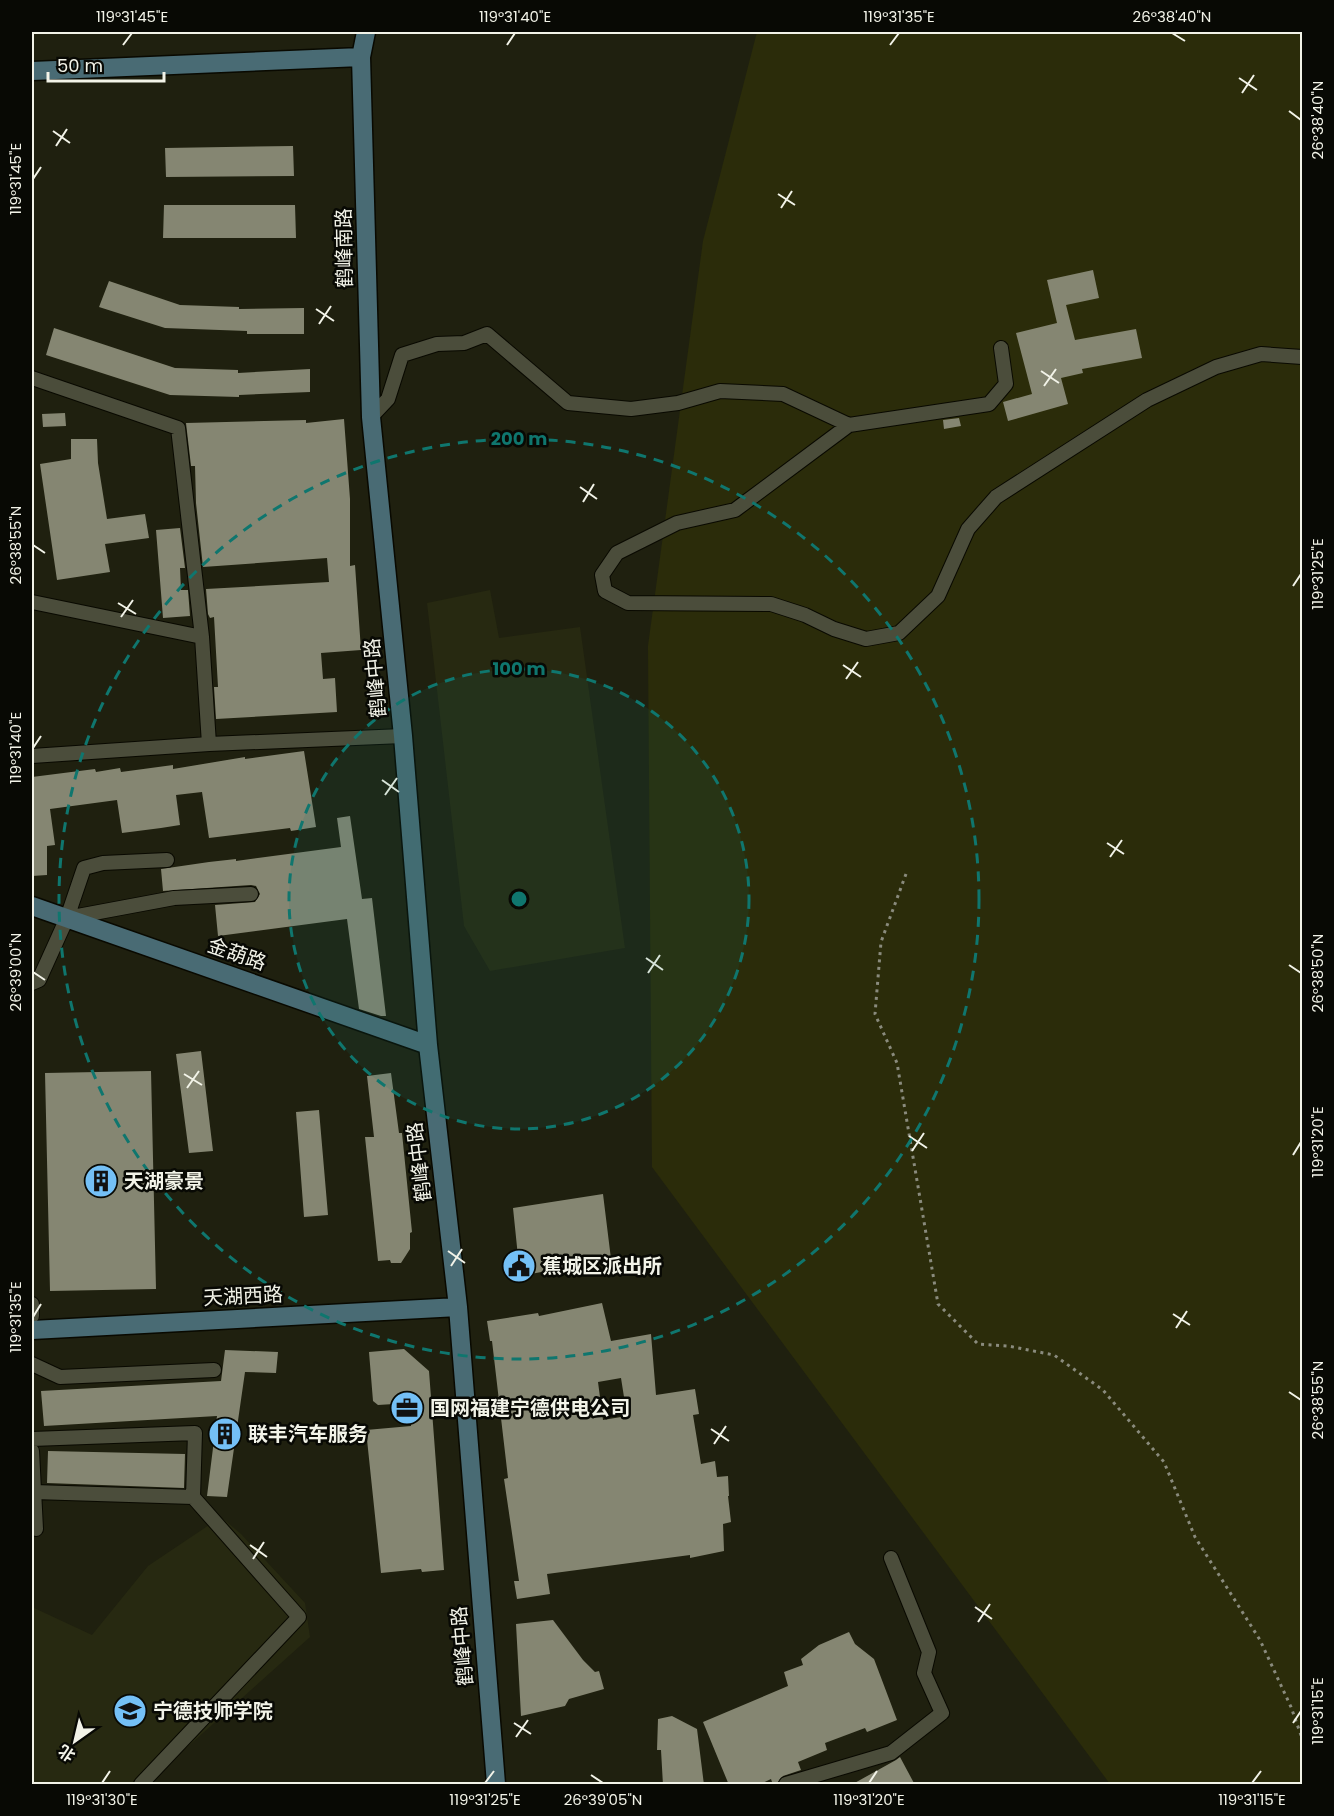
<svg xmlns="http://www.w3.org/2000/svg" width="1334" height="1816" font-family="Poppins,'Noto Sans SC',sans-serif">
<rect width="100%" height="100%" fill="#1f200f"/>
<path fill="#272911" d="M490 590 499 638 580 627 625 948 490 971 464 926 427 603Z
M221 1517 241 1534 305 1603 310 1637 146 1784H32V1607L92 1635 148 1566Z"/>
<path fill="#2b2c0a" d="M757 32H1302V1784H1110L652 1167 648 646 703 241Z"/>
<path fill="#858672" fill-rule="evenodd" d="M293 146 294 176 166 177 165 148Z
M164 205H295L296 238H163Z
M1093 270 1099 298 1066 305 1075 340 1136 329 1142 358 1082 369 1083 373 1061 378 1068 404 1008 421 1003 402 1032 394 1016 333 1057 323 1047 280Z
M109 281 180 305 239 307V309L304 308V334H247V331L165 328 99 307Z
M54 328 175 368 238 370V373L310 369V392L239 395V397L170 395 46 355Z
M65 413 66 426 43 427 42 414Z
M959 418 961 426 944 429 943 420Z
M344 419 350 499V566L355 565 361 650 321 653 323 679 335 678 337 712 216 719 214 687H218L214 617 210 618 208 614 206 589 329 582 327 558 203 567 196 503 195 466H191L186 423 306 420V423Z
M71 439H97L98 463 107 519 145 514 149 538 105 544 110 572 57 580 40 464 71 459Z
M180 528 185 568H180L181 590H188L190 616 163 618 156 530Z
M304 751 316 827 291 831 290 828 209 838 202 792 176 795 180 825 161 828 122 833 117 800 50 809 55 845 47 846V875L32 876V777L95 769 96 772 120 768 121 772 173 765V769L245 757V759Z
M350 816 362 899 372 898 386 1016H381L359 1009 347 919 218 936 215 905 255 902 260 894 256 886 251 885 163 891 161 869 209 862 236 859V861L341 847 337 818Z
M201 1051 213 1151 189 1153 176 1054Z
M151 1071 156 1289 50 1291 45 1073Z
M391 1073 399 1133H402L412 1232 410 1233V1249L401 1263H391L390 1260 378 1261 365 1137H374L367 1076Z
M319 1110 328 1215 304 1217 296 1112Z
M603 1194 611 1259 520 1276 513 1208Z
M602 1303 611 1341 651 1334 656 1395 695 1389 699 1414 693 1415 701 1464 715 1461 717 1477 728 1476 729 1496H728L731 1522 723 1524 724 1551 690 1558V1555L547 1574 550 1594 517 1599 514 1581H519L504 1479 508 1478 492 1341H490L487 1321 538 1313 539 1316ZM621 1378 627 1416 603 1420 598 1382Z
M404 1349 429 1371 444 1570 422 1572 421 1569 381 1573 366 1430 411 1426 410 1403 378 1405 373 1401 369 1352Z
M225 1350 278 1352 276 1373 245 1372 227 1497 207 1496 217 1416 44 1426 41 1391 221 1381Z
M48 1451 185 1454 184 1488 47 1483Z
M553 1620 583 1660 595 1672 599 1671 604 1689 569 1699 565 1706 521 1716 516 1624Z
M849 1632 855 1644 874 1659 897 1720 867 1732 865 1728 825 1743 827 1750 798 1762 801 1770 783 1776 777 1783 773 1785 771 1779 758 1785H729L703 1722 788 1686 784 1672 803 1665 801 1659 819 1645Z
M672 1716 697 1729 704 1785H663L661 1750H657L658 1719Z
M900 1757 915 1785H851L896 1760Z"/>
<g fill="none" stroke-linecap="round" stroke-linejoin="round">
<g stroke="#090900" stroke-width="16">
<path id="street" d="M32 378 178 428 202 637
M371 417 388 399 402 355 437 344 464 343 487 334 568 403 631 409 678 403 720 391 783 394 849 425 989 404 1006 384 1001 348
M849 425 735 510 677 523 617 553 602 575 605 591 628 603 771 604 805 615 834 629 866 639 899 633 938 596 968 529 996 497 1147 400 1216 367 1261 354 1302 357
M32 602 202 637 209 744
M32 756 209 744 403 736
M167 860 103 863 84 868 67 918 174 898 251 894
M32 983 39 980 67 918
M32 1304V1316
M32 1364 60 1377 214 1370
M32 1439 195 1433 193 1497 34 1492
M32 1451 36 1529
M141 1784 299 1617 193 1497
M786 1784 891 1753 942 1713 924 1673 929 1652 891 1558"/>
</g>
<g stroke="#090900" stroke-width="21">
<path id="secondary" d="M366 32 361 57 371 417 403 736 428 1045 458 1307 496 1784
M32 71 361 57
M32 906 428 1045
M32 1330 458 1307"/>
</g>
<path stroke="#8a8b7d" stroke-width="3" stroke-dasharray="3 4.5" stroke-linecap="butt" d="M906 874 881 942 875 1014 897 1063 938 1304 978 1344 1008 1346 1054 1355 1103 1390 1164 1462 1195 1537 1260 1640 1291 1707 1302 1738"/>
<use href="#street" stroke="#4b4d3b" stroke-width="14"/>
<use href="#secondary" stroke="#496b74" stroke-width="18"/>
</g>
<path fill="none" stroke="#f2f3e8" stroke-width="2" d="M1172 33 1185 41M123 45 132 33M507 45 515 33M890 45 899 33M1239 78 1257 90M1242 93 1254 75M1289 111 1301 120M53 131 70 143M56 146 67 129M33 179 41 167M778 194 795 205M781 208 792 191M316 309 334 321M319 324 331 306M1041 371 1059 383M1044 386 1056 369M580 487 597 499M583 502 594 484M33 545 45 553M1293 586 1301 574M118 603 136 614M121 617 133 600M843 665 861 677M846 679 858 662M33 748 41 736M382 780 399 792M385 795 397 778M1107 843 1124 854M1110 857 1122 840M646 958 663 970M1289 965 1301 973M33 972 45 980M648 973 660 955M184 1074 202 1085M187 1088 199 1071M909 1136 927 1148M912 1151 924 1133M1293 1155 1301 1142M448 1251 465 1263M451 1266 462 1249M1173 1314 1190 1325M33 1317 41 1304M1176 1328 1187 1311M1289 1392 1301 1400M711 1429 729 1441M714 1444 726 1426M250 1545 267 1557M253 1559 264 1542M975 1607 992 1619M978 1622 990 1604M514 1723 531 1734M1293 1723 1301 1711M516 1737 528 1720M591 1775 603 1783M102 1783 110 1771M485 1783 494 1771M869 1783 877 1771M1252 1783 1261 1771"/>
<circle cx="519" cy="899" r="230" fill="#0f766e" fill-opacity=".12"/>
<g fill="none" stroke="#0f766e" stroke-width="3" stroke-dasharray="10 8">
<circle cx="519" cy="899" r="230"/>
<circle cx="519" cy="899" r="460"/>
</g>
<defs>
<g id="building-disc" transform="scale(1.725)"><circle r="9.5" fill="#74c0f6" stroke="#080904"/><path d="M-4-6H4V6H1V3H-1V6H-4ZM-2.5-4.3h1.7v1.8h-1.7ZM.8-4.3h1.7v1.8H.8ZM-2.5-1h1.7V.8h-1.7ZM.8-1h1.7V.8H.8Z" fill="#111"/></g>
<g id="civic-disc" transform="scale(1.725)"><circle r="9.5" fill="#74c0f6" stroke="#080904"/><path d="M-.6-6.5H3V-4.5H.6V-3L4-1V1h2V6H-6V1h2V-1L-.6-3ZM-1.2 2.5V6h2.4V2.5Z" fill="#111"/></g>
<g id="office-disc" transform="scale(1.725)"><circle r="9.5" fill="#74c0f6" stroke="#080904"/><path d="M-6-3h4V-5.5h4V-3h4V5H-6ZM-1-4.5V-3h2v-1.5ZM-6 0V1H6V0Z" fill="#111"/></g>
<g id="school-disc" transform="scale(1.725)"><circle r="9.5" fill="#74c0f6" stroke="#080904"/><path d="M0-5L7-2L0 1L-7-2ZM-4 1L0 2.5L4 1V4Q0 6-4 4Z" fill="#111"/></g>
</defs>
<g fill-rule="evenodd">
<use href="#building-disc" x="101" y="1181"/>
<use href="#civic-disc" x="519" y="1266"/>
<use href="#office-disc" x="407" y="1408"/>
<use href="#building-disc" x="225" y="1434"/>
<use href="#school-disc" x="130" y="1711"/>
</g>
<g text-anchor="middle" stroke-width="5" stroke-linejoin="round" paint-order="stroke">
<g font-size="20" fill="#f2f3e8" stroke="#080904">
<text transform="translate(344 248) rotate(-91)" y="7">鹤峰南路</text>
<text transform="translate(375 678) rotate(-95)" y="7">鹤峰中路</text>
<text transform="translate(237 954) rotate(19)" y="7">金葫路</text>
<text transform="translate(419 1162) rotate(-97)" y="7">鹤峰中路</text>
<text transform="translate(243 1296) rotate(-3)" y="7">天湖西路</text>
<text transform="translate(462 1646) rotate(-95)" y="7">鹤峰中路</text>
</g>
<g font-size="20" font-weight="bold" fill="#f2f3e8" stroke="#080904" text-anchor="start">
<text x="124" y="1188">天湖豪景</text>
<text x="542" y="1273">蕉城区派出所</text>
<text x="430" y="1415">国网福建宁德供电公司</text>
<text x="248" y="1441">联丰汽车服务</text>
<text x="153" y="1718">宁德技师学院</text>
</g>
</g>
<circle cx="519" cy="899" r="9" fill="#0f766e" stroke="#080904" stroke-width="3"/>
<g font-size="18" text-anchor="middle" font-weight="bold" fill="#0f766e" stroke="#080904" stroke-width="5" stroke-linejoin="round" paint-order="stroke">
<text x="519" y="445">200 m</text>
<text x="519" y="675">100 m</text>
</g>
<rect width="1334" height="1816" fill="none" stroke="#080904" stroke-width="66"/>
<g transform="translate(75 1741) rotate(214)" stroke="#080904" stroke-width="4.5" paint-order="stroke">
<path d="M0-4.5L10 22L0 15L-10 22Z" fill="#f2f3e8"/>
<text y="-9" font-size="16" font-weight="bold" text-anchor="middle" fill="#f2f3e8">北</text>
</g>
<path d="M48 72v9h116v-9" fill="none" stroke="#f2f3e8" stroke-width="3"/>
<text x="57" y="72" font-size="18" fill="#f2f3e8" stroke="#080904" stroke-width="4.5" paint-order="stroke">50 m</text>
<rect x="33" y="33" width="1268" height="1750" fill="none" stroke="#f2f3e8" stroke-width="2"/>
<g font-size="15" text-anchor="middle" fill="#f2f3e8">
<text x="132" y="22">119°31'45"E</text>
<text x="515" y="22">119°31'40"E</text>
<text x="899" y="22">119°31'35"E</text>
<text x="1172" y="22">26°38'40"N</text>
<text transform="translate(1318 120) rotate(-90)" y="5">26°38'40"N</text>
<text transform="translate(16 179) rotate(-90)" y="5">119°31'45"E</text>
<text transform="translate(16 545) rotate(-90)" y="5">26°38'55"N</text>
<text transform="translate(1318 574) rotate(-90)" y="5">119°31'25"E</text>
<text transform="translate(16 748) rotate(-90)" y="5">119°31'40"E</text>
<text transform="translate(16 972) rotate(-90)" y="5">26°39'00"N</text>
<text transform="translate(1318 973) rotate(-90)" y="5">26°38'50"N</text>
<text transform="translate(1318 1142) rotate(-90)" y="5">119°31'20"E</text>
<text transform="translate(16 1317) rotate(-90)" y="5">119°31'35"E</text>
<text transform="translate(1318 1400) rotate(-90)" y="5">26°38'55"N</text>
<text transform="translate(1318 1711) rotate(-90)" y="5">119°31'15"E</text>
<text x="102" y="1805">119°31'30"E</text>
<text x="485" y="1805">119°31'25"E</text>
<text x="603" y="1805">26°39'05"N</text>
<text x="869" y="1805">119°31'20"E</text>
<text x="1252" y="1805">119°31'15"E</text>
</g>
</svg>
